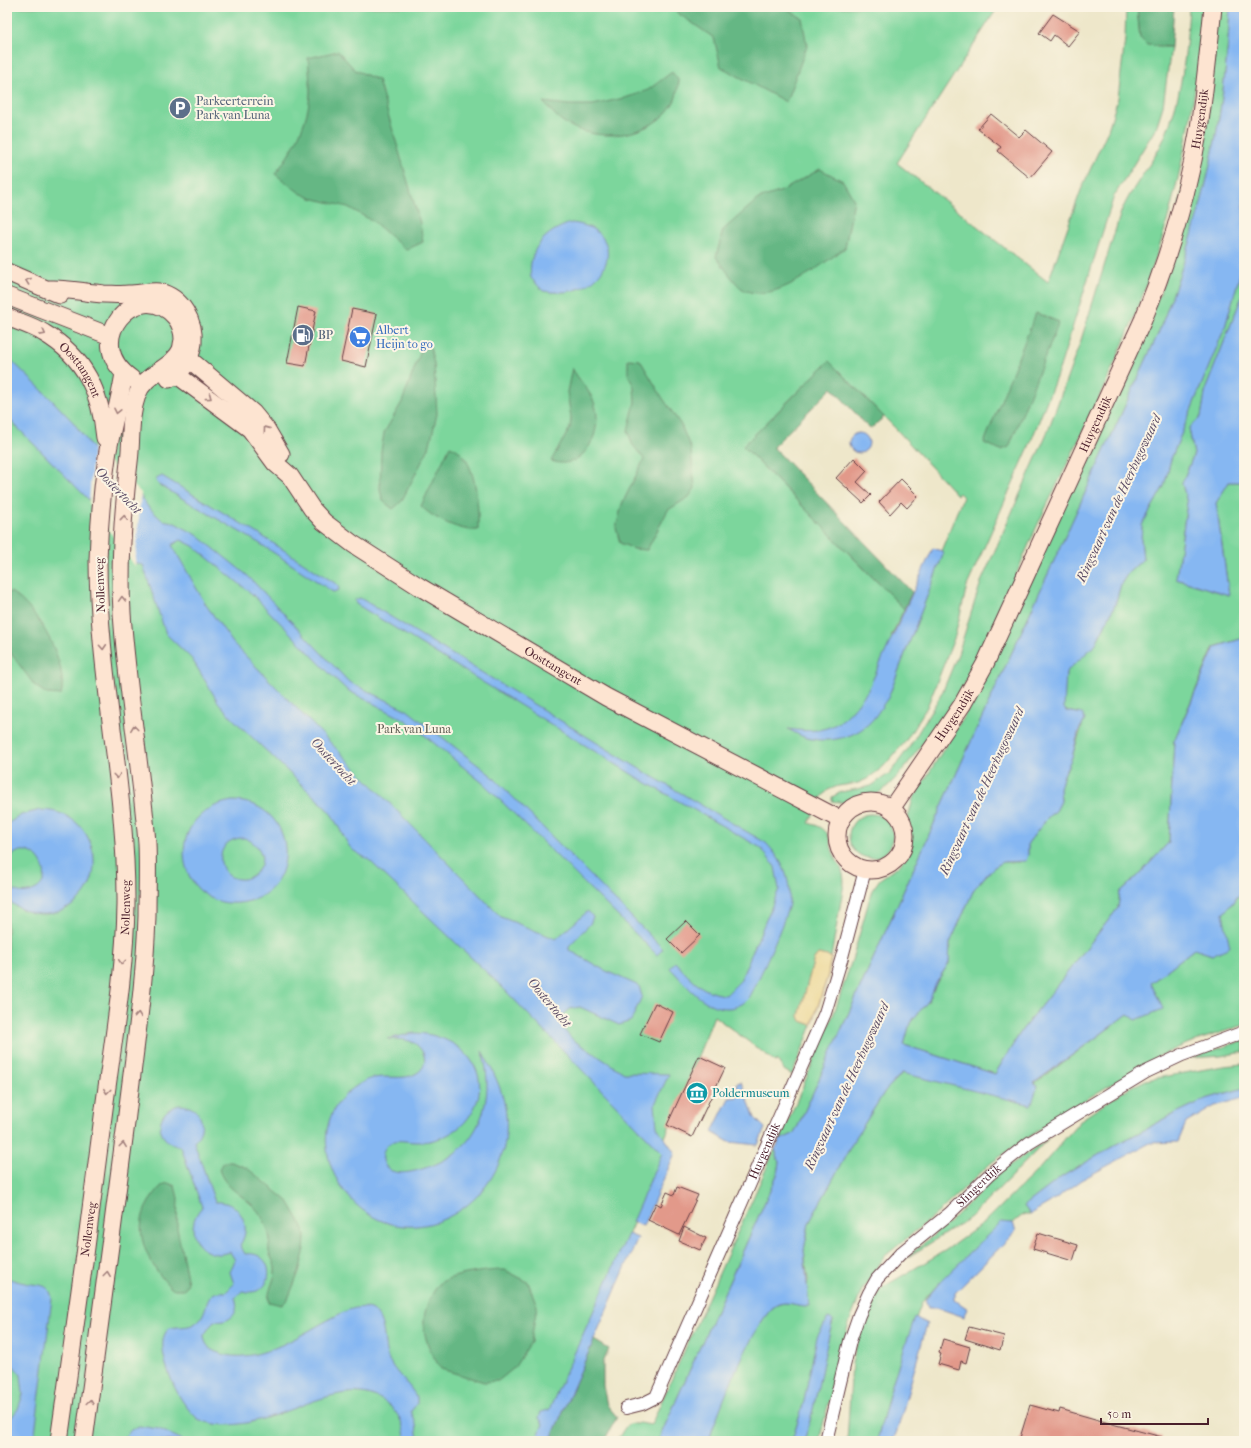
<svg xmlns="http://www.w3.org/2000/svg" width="1251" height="1448" font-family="'IM FELL French Canon',serif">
<rect width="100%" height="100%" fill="#fcf5e5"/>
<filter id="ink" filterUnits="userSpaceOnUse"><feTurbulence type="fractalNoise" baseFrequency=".025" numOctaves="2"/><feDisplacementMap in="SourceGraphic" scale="8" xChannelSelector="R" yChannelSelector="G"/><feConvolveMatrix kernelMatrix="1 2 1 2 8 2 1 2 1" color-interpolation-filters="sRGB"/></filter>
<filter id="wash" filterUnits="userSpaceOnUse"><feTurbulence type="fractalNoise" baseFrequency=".012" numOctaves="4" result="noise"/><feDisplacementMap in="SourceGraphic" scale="16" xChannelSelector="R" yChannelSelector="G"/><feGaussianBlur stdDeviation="0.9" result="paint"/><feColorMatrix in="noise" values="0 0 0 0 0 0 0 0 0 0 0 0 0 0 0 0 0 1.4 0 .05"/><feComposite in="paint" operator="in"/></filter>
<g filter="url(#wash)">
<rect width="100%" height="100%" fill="#eee7ca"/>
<path fill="#7cd69c" stroke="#637a64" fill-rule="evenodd" d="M7 7H998L897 163 1048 282 1081 190 1108 130 1118 98 1125 39 1126 7H1137L1140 38 1157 47H1171L1163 106 1156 128 1114 196 1060 367 1028 449 967 586 955 636 927 707 905 742 883 767 867 779 858 783 838 786 828 790 821 798 809 823C814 825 821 826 825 831 831 837 830 845 833 852 838 866 844 867 844 884L831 957 818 954 814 959 799 1016 801 1021 812 1025 792 1075 784 1070 777 1060 776 1062 714 1016 660 1150 663 1153 541 1441H7ZM829 361 897 430 957 495 959 493 963 497 941 551 944 552 888 698 896 642 891 637 904 609 743 446Z
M1189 7H1203C1199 84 1185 158 1164 232 1134 334 1083 430 1037 526 1019 565 1005 605 987 644 969 681 945 715 920 747 909 762 898 778 884 789 872 799 847 805 832 801V797L841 792 871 786 890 773 910 746 942 693 958 654 981 582 1047 433 1081 340 1121 212C1131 189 1148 169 1160 147 1182 103 1186 54 1189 7Z
M1218 7H1230C1225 126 1201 223 1158 334L963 759 798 1126 793 1134 780 1140 834 1013 852 960 872 890 880 879 900 865 909 851 911 834 908 817 913 799 975 698 1163 287Z
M1244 260V291L1206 388 1201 417 1189 428 1194 454 1182 483 1187 503 1176 579 1229 595 1216 503 1229 482H1244V638L1214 647 1174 741 1169 842 1138 876 1120 892 1118 908 1022 1030 995 1074 904 1045 910 1023 929 1000 937 982 949 963 950 943 974 889 993 868 1003 862H1020L1028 855V843L1049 816 1056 811 1061 801 1060 789 1063 777 1072 757 1082 726 1083 714 1066 711 1063 708 1066 672 1095 645 1115 605 1121 584 1128 573 1143 559 1141 540 1142 525 1164 486 1171 459 1225 327Z
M849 836a22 22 0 1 1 44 0a22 22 0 1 1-44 0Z
M1244 889V1025L1189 1043 1159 1056 1068 1110 991 1163 940 1211 885 1256 862 1290 848 1326 819 1441H804C817 1402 821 1360 833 1321L803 1405 792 1441H709C716 1412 752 1324 774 1307 783 1300 794 1304 804 1306L808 1280 804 1250 809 1223 853 1142 885 1091 903 1073 1031 1104 1034 1084 1128 1014 1136 1020 1151 983 1194 949 1212 955 1223 914Z
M1244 1040V1052L1222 1056 1191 1058Z
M1244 1064V1088L1206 1099 1174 1114 1112 1147 1063 1176 1024 1206 1030 1214H1024L1013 1223H1001L941 1281 922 1302 892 1384 877 1441H847L852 1363 863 1320 878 1290 946 1250 985 1222 1039 1169 1082 1119 1127 1089 1146 1080 1223 1066Z
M1049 1138 971 1217 899 1263 950 1222 1000 1172Z
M775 1149 779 1162 777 1175 658 1441H617C628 1421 628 1421 651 1425Z"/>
<path fill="#65b784" stroke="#586b58" d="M669 7H784L802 18 807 46 786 102 721 67 714 38Z
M1137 7H1174L1171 47 1147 45 1140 38Z
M338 51 355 70 378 80 420 223 423 242 406 250 374 222 348 207 311 198 300 193 275 174C293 151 309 122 310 92 310 81 309 69 308 58Z
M672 72 679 81C678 87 677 96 674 102 654 138 595 145 562 121 555 116 549 108 543 102L569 105H593L628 97 648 90Z
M820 169 843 181 854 200 845 248C819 266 776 304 744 290 736 286 722 264 716 257L723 230 758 199 782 191Z
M1036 313 1059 322 1009 447 1001 450 984 443Z
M423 345 430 347 434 364 437 414 429 448 401 502 393 509 383 501 380 490 381 451 384 433 402 402Z
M628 359 640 360 662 397 681 425 691 449 695 488 689 497 668 510 647 550 634 549 620 543 616 528 622 504 644 459 632 444 628 431 635 402 634 387 628 374Z
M829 361 884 417 870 429 832 388 773 447 912 592 904 609 743 446Z
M572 368C578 379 590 391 594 402 605 430 584 473 551 461L570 428 571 418 567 392Z
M450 446C477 454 479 508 478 530 461 532 432 518 421 506Z
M11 592C38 609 69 663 61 695L47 694 35 686 7 648V593Z
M223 1162H231L247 1168 288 1201 303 1227 305 1237 304 1253 299 1272 288 1299 282 1305 269 1302C267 1291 274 1283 275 1272 276 1264 271 1259 269 1252 268 1248 270 1243 270 1239 269 1233 266 1225 263 1219 253 1198 225 1192 219 1169Z
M168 1183 175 1186 178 1198 177 1228 188 1283 184 1289H172C147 1263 128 1228 153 1196 158 1190 160 1185 168 1183Z
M505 1270 528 1282 537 1306 531 1342 514 1368 498 1381 484 1382 441 1369C426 1346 418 1326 429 1300 432 1295 435 1288 439 1284 450 1274 489 1270 505 1270Z
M594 1340 609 1349 603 1363V1386L607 1405 617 1417 604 1441H550Z"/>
<path fill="#eeda9e" stroke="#9c7c64" d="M818 954 831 957 828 975 812 1025 801 1021 799 1016 814 959Z"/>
<path fill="#86b7f2" stroke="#686b8e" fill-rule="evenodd" d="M1230 7H1244V260L1225 327 1171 459 1164 486 1142 525 1141 540 1143 559 1128 573 1121 584 1115 605 1095 645 1066 672 1064 708 1066 711 1083 714 1085 720 1079 730 1072 757 1063 777 1060 789 1061 801 1056 811 1049 816 1028 843V855L1026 861 1003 862 993 868 974 889 950 943 949 963 937 981 929 1000 910 1023 904 1045 995 1074 1022 1030 1118 908 1120 892 1138 876 1169 842 1174 741 1215 647 1244 638 1242 794 1244 797V889L1223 914 1230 947 1212 955 1194 949 1151 983 1163 1009 1136 1020 1128 1014 1034 1083 1038 1086 1031 1105 902 1073 885 1091 853 1142 809 1223 804 1250 809 1306C797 1307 786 1299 775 1306 755 1319 716 1415 709 1441H658L777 1175 779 1162 775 1149 780 1140 793 1134 798 1126 963 759 1158 334C1201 223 1225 126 1230 7Z
M571 223C633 228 611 303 543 291L531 278C527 250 545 231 571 223Z
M1244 291V482H1229L1216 503 1229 595 1176 579 1187 503 1182 483 1194 454 1189 428 1201 417 1206 388Z
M7 356 50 398 73 422 94 450 141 496 148 507 162 520 173 522 197 535 248 576 349 682 407 710 492 776 663 949 657 955 484 784 407 721 347 690 329 673 252 594 193 546 181 540 172 545 206 605 233 643 501 917 556 939 588 911 593 917 590 924 569 946V950L604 970 639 986 642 996 631 1021 619 1025 580 1007 570 1009 563 1015 564 1030 573 1040 624 1073 669 1074 655 1104 657 1127 675 1153 643 1226 632 1222 662 1153 502 987 369 860 354 851 349 846 332 815 323 805 233 719 218 702 192 659 166 634 143 565 136 564 89 500 7 417Z
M849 443a10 10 0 1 1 20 0a10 10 0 1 1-20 0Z
M162 476 262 536 338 585 339 590 333 592 259 543 159 485 156 481V479Z
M933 548 944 552 888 698C883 704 879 712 874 718 859 737 830 744 807 738 800 736 794 732 788 729 831 735 844 724 868 690Z
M360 598 643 771 766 843C783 861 791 878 789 903 789 912 755 989 749 998 744 1004 736 1008 728 1008 703 1009 685 983 670 968L675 962C692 980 700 992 726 995L740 981 779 889 775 867 761 848 638 778 356 604 355 600Z
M232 801C300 801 304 898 238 903 175 908 160 813 232 801ZM244 838C257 842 267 856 259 869 255 874 250 878 244 879 214 882 212 837 244 838Z
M40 810C108 810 114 908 46 914 32 915 17 909 7 899V883C12 890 19 894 28 892 65 885 31 828 7 861V824L21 815Z
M413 1033C463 1033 502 1078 465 1122 453 1135 433 1143 416 1142 408 1142 399 1139 392 1142 379 1148 380 1166 392 1171 402 1175 416 1171 425 1168 478 1152 497 1102 482 1051 497 1078 509 1102 506 1134 501 1202 419 1256 360 1208 318 1172 310 1107 367 1080 382 1073 404 1082 417 1073 430 1065 425 1048 412 1042 405 1039 396 1039 388 1039Z
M741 1082 755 1118 765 1128 758 1145 729 1142 712 1132 729 1098 738 1097 737 1083Z
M1244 1088V1098L1215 1106 1186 1123 1178 1142 1150 1143 1081 1180 1049 1203 1030 1214 1024 1206 1063 1176 1112 1147 1174 1114 1206 1099Z
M180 1105C202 1106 208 1127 194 1142L215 1202C238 1200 254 1225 240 1245L245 1254C277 1249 277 1300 242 1291L235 1298C241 1313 229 1324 214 1321L204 1335C204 1343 209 1349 216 1352 259 1370 309 1327 346 1311 353 1308 362 1306 370 1309 386 1316 383 1341 387 1355 393 1373 409 1382 417 1398V1404L411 1411 416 1424 418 1441H405C405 1429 401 1417 392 1408 343 1358 263 1448 198 1419 181 1404 173 1386 166 1365 163 1354 159 1335 170 1328 178 1326 187 1328 194 1324 212 1314 200 1289 226 1292L234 1284 230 1272 235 1260 230 1252C200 1263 181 1229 202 1207L181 1147C154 1143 153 1110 180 1105Z
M1001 1222 1013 1223 1016 1231 955 1293V1300L968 1309 964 1317 938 1308H928L925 1300 941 1281Z
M628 1234 638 1238 550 1441H536L543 1424 539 1418 541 1412 549 1410Z
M7 1278C13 1280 19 1282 25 1283 38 1286 49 1282 52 1298L34 1441H7V1423L18 1409 23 1394 21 1375 7 1358Z
M915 1317 927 1324 898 1428 893 1441H877L892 1384Z
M828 1318 833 1320C822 1360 817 1402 804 1441H792L803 1405 817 1337Z
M139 1426 159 1429 185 1441H121L131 1430Z"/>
<path fill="#eee7ca" d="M93 446 141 493 135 566 89 503Z"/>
<g id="blocks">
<path fill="#e2998a" d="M1053 14 1080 31 1068 46 1054 35 1050 41 1039 33Z
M991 114 1019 137 1026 130 1052 152 1030 178 998 151 1001 147 978 129Z
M298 307 316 311 305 366 287 363Z
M352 309 377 314 366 367 341 361Z
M854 458 867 471 857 482 871 495 863 503 836 478Z
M901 479 918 496 907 508 901 502 890 514 879 502Z
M686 921 700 935 681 953 667 939Z
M655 1003 673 1012 659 1042 640 1034Z
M699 1056 725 1068 692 1137 667 1125Z
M677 1187 698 1195 679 1235 648 1220 656 1203 661 1206 667 1192 674 1195Z
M684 1227 706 1238 700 1250 679 1241Z
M1038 1233 1078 1245 1073 1261 1033 1249Z
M969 1327 1004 1336 1000 1350 965 1339Z
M943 1339 970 1347 966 1363 961 1361 959 1370 938 1364 941 1354 939 1353Z
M1030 1405 1059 1413 1060 1409 1116 1425 1162 1437 1161 1441H1019Z"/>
</g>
</g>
<g filter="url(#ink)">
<use href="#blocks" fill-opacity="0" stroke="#633d43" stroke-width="1"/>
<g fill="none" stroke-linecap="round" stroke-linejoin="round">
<g stroke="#633d43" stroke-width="14">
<g id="minor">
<path id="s1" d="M626 1408 642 1404 656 1397 825 1013 842 957 865 870"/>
<path id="s2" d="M826 1441 850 1341 859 1315 869 1293 877 1279 901 1253 949 1214 990 1174 1029 1143 1146 1072 1182 1055 1244 1032"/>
</g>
</g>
<g stroke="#633d43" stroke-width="19">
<g id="secondary">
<path d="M7 272 60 295"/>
<path d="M50 289C68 288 86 293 104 294 112 294 121 295 129 294 139 294 149 291 159 292 182 297 195 322 193 343 191 359 183 372 169 379"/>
<path d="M7 296 110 336"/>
<path id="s3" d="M7 317C19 322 33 326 44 333 85 357 101 393 105 438"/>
<path id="s4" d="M177 375 250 429 275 463 290 476 312 509 324 522 353 544 420 587 606 697 841 820"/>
<path d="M132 379C78 342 138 275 175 317 180 322 183 332 183 339 183 342 181 346 182 348 183 352 187 356 189 359L253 413 267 430 281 454"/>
<circle cx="871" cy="836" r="34"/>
<path id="s5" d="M891 809 962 705 985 664 1143 320C1168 259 1188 194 1199 128 1205 88 1209 47 1213 7"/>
<path id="s6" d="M59 1441C75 1330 90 1220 104 1109 113 1041 125 973 126 905 127 789 98 675 98 560 99 526 102 491 107 457 111 429 120 401 124 373"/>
<path d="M84 1441C99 1335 112 1229 126 1123 134 1054 145 985 147 916 147 892 148 867 147 843 141 766 127 690 122 613 119 563 123 512 129 462 132 439 129 417 137 395 145 372 172 370 182 348"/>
</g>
</g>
<use href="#minor" stroke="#fff" stroke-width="12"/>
<use href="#secondary" stroke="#fde4d1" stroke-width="17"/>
</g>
<defs><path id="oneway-chevron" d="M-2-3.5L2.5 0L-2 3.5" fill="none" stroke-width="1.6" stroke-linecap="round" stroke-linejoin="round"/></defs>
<g stroke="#a4827e">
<use href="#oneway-chevron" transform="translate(28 281) rotate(-160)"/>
<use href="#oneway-chevron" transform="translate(43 333) rotate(28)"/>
<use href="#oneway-chevron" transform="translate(209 397) rotate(37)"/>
<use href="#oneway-chevron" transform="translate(117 411) rotate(102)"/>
<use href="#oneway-chevron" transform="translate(266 429) rotate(-126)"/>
<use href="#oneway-chevron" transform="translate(124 518) rotate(-84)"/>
<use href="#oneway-chevron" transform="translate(122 599) rotate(-92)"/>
<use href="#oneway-chevron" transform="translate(103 647) rotate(86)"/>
<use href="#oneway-chevron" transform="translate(134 728) rotate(-97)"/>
<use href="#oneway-chevron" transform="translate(117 776) rotate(83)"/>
<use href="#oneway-chevron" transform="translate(122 962) rotate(94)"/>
<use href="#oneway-chevron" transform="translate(138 1015) rotate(-84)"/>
<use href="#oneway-chevron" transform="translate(107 1091) rotate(97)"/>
<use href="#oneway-chevron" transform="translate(123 1145) rotate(-83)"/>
<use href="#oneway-chevron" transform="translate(107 1274) rotate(-83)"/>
<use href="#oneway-chevron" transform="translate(90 1402) rotate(-82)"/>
</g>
</g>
<defs>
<g id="parking-disc" transform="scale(1.15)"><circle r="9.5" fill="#5c6f8a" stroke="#fcf5e5"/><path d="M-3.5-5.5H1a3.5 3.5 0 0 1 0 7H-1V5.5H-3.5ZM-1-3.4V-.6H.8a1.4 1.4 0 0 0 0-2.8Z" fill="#fff"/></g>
<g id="fuel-disc" transform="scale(1.15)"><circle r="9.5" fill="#5c6f8a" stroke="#fcf5e5"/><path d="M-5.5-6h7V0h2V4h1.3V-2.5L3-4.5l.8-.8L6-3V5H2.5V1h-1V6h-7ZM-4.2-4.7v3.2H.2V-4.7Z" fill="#fff"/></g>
<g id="supermarket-disc" transform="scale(1.15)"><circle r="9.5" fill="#3f7fe0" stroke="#fcf5e5"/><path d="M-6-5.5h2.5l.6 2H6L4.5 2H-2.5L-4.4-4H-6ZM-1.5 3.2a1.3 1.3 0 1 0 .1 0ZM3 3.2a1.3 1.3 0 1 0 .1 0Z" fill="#fff"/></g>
<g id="museum-disc" transform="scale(1.15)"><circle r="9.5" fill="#0f9aa8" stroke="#fcf5e5"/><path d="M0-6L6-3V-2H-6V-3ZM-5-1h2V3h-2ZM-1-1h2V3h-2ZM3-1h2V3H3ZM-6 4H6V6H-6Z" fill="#fff"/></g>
</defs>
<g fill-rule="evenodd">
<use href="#parking-disc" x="180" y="108"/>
<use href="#fuel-disc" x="303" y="335"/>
<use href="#supermarket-disc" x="360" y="337"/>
<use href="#museum-disc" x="697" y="1093"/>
</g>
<g text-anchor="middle" stroke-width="4" stroke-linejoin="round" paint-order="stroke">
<g font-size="12" fill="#4e5e75" stroke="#fcf5e5" text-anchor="start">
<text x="196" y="105">Parkeerterrein<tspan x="196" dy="14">Park van Luna</tspan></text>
<text x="318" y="339">BP</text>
</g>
<g font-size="12" fill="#4a1f2b" stroke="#fcf5e5">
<text dy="4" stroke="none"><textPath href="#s5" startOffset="761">Huygendijk</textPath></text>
<text dy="4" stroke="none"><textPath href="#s3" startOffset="93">Oosttangent</textPath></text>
<text dy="4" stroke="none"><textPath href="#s5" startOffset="437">Huygendijk</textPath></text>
<text transform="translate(100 585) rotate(-92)" y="4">Nollenweg</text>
<text dy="4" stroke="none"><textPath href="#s4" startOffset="481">Oosttangent</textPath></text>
<text dy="4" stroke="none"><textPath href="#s5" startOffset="113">Huygendijk</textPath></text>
<text dy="4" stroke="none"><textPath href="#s6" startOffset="538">Nollenweg</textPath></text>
<text dy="4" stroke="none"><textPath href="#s1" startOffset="301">Huygendijk</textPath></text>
<text dy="4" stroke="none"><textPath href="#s2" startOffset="309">Slingerdijk</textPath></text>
<text dy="4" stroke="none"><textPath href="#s6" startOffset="214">Nollenweg</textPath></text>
</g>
<g font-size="12" fill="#366cbe" stroke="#fcf5e5" text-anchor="start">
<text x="376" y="334">Albert<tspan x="376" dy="14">Heijn to go</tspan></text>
</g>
<g font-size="12" fill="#59564d" stroke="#fcf5e5">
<text x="414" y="733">Park van Luna</text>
</g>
<g font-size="12" fill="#0d838f" stroke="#fcf5e5" text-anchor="start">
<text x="712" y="1097">Poldermuseum</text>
</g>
<g font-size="13" font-style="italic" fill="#5c4d67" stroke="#fcf5e5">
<text transform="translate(119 490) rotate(46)" y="5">Oostertocht</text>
<text transform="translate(1118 498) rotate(-65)" y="5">Ringvaart van de Heerhugowaard</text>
<text transform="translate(334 761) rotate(47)" y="5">Oostertocht</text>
<text transform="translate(981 791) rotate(-65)" y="5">Ringvaart van de Heerhugowaard</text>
<text transform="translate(550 1002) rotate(50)" y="5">Oostertocht</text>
<text transform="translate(846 1086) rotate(-65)" y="5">Ringvaart van de Heerhugowaard</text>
</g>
</g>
<rect width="1251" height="1448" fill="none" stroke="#fcf5e5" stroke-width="24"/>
<path d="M1101 1418v6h107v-6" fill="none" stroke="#4a1f2b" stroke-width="2"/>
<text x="1107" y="1418" font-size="12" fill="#4a1f2b" stroke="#fcf5e5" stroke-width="3" paint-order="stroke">50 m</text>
</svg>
